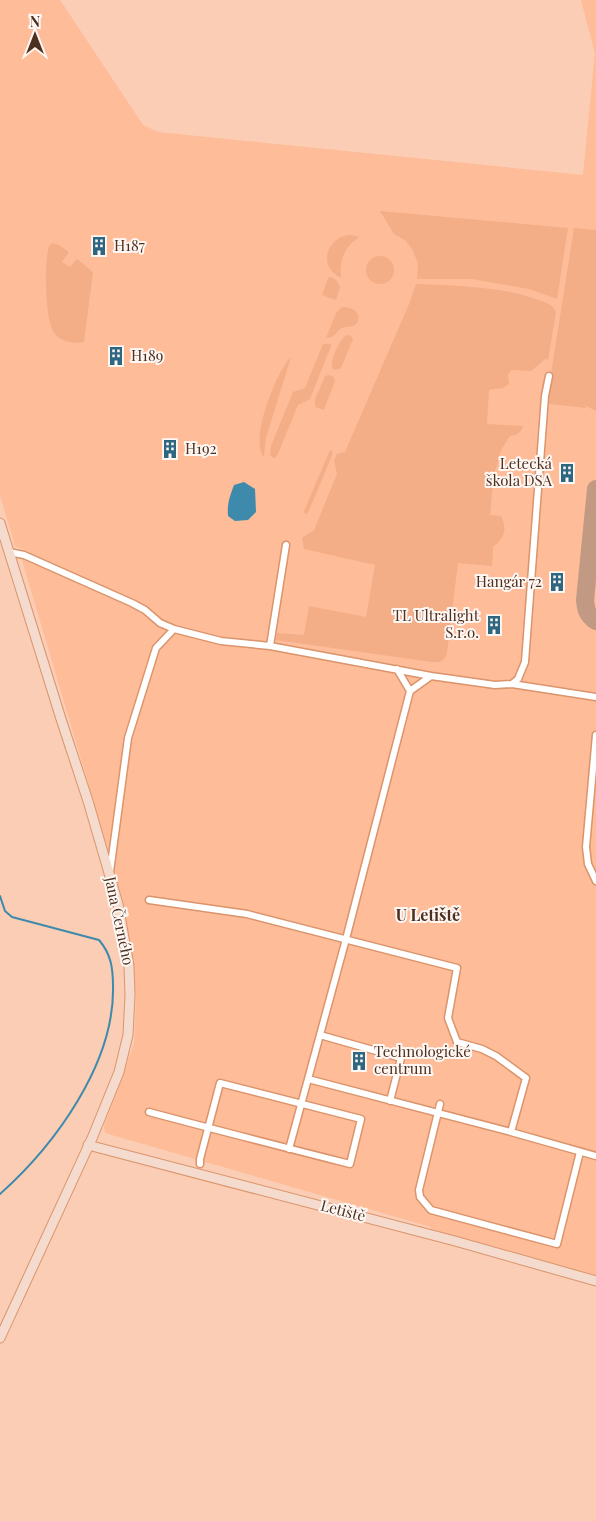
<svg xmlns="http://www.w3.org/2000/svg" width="596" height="1521" font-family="'Playfair Display',serif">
<rect width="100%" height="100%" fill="#facdb4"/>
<path fill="#febc98" d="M0 0H60L143 125 158 132 583 175 595 53 581 0H596V1277L431 1230V1227L105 1133 104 1126 134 1044 136 997 123 901 22 560 25 550 15 546 0 495Z"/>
<path fill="#f3ae87" d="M380 211 568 228 557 299 529 289 472 279H417L418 263 412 249 405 240 394 234Z
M574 228 596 230V411L586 406V408L549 404 547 399Z
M350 235 359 237C349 244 342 253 341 266 340 270 341 275 341 278 336 275 332 272 329 267 322 252 335 235 350 235Z
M52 243 59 245 69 252 62 262 70 267 77 259 93 272 84 342C73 344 59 342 53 331 45 316 44 262 49 246Z
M366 270a14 14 0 1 1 28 0a14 14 0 1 1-28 0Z
M331 277 337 281 340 287 336 300 322 295 328 278Z
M416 284C460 286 505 286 547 303L552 306 556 312 548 360 545 359 531 371 512 370 508 374 509 384 503 388 489 390 487 424 523 426C521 433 517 435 510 436L501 450 496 469 494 472 490 515 501 516C508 530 504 538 493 547L492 566 458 563 447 653C445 661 440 663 432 662L276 640 277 633 304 635 309 606 366 617 375 565 304 549 302 538 314 530 337 474 334 460 337 454 345 452 409 304Z
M342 307C350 306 363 312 357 323 354 328 347 326 342 328 335 332 337 337 326 338L336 313Z
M347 335 351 336 353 339 341 368 335 370 332 368C331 359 339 339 347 335Z
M323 344H331V346L310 399 298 405 277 456 275 458 272 457 270 455 271 446 293 392 305 388Z
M291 357 266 438 264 456H263C250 438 276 372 291 357Z
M328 375 333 376 335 381 324 410 315 407V399L325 376Z
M330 450 332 451 333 453 308 513 305 514 304 511Z"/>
<path fill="#3d8aac" d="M244 482 255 489 256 512 248 520 235 521 228 516C227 503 230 496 234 485Z"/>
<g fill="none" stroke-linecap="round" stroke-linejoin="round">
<path stroke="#3d8aac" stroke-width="2" d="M0 896 5 911 12 917 99 940C111 954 113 968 113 986 115 1063 55 1145 0 1194"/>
<path stroke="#c29a84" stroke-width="18" d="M596 489 585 600C586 610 587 615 596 621"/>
<g stroke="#db946b" stroke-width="9">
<path id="street" d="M9 552 24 555 132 603 145 610 160 623 174 629 221 641 270 646 431 676
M270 646 286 545
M397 669 410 691
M512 684 518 679 525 662 545 396 549 376
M596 735 586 847 588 864 596 881
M110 872 128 738 156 648 174 629
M149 900 247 914 457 968 448 1018 457 1042 482 1049 496 1056 526 1078 511 1132
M320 1035 401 1058 390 1101
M308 1079 511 1132 596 1156
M440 1104 419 1190 420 1197 431 1210 557 1244 580 1152
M149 1112C216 1130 283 1147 350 1164L361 1119 220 1083 200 1159V1164
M289 1149 346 939 410 691 431 676 495 685 512 684 596 697"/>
</g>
<g stroke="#db946b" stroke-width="11">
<path id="secondary" d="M0 523 61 719 88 801 118 904 129 966 130 995 128 1035 119 1072 93 1136 0 1338
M88 1145 455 1241 596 1281"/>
</g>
<use href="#street" stroke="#fff" stroke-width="6"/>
<use href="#secondary" stroke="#f4dbcd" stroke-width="9"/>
</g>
<defs>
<g id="building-bare" transform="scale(1.5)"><path d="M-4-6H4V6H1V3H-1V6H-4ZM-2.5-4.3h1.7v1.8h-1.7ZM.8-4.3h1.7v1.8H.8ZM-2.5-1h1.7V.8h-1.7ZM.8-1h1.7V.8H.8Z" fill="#2d6680" stroke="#fff7f3" stroke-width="2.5" paint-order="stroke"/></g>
</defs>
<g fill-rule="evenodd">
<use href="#building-bare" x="99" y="246"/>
<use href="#building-bare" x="116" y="356"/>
<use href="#building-bare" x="170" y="449"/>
<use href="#building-bare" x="567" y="473"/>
<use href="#building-bare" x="557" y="582"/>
<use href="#building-bare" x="494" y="625"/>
<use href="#building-bare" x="359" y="1061"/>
</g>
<g text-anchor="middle" stroke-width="4" stroke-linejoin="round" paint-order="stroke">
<g font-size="15" fill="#4d301f" stroke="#fff7f3" text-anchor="start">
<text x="114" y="251">H187</text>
<text x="131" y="361">H189</text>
<text x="185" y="454">H192</text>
<text x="552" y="469" text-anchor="end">Letecká<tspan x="552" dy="17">škola DSA</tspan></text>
<text x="542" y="587" text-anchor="end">Hangár 72</text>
<text x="479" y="621" text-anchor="end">TL Ultralight<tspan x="479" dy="17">S.r.o.</tspan></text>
<text x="374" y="1057">Technologické<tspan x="374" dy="17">centrum</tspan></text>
</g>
<g font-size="15" fill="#4d301f" stroke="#fff7f3">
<text transform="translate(119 921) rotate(78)" y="5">Jana Černého</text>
<text transform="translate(343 1211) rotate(15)" y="5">Letiště</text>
</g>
<g font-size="16" font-weight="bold" fill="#4d301f" stroke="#fff7f3">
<text x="428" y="921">U Letiště</text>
</g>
</g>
<g transform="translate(35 35)" stroke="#fff7f3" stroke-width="4" paint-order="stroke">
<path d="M0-4L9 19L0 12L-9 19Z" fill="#4d301f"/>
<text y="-8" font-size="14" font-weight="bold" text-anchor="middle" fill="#4d301f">N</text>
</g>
</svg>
